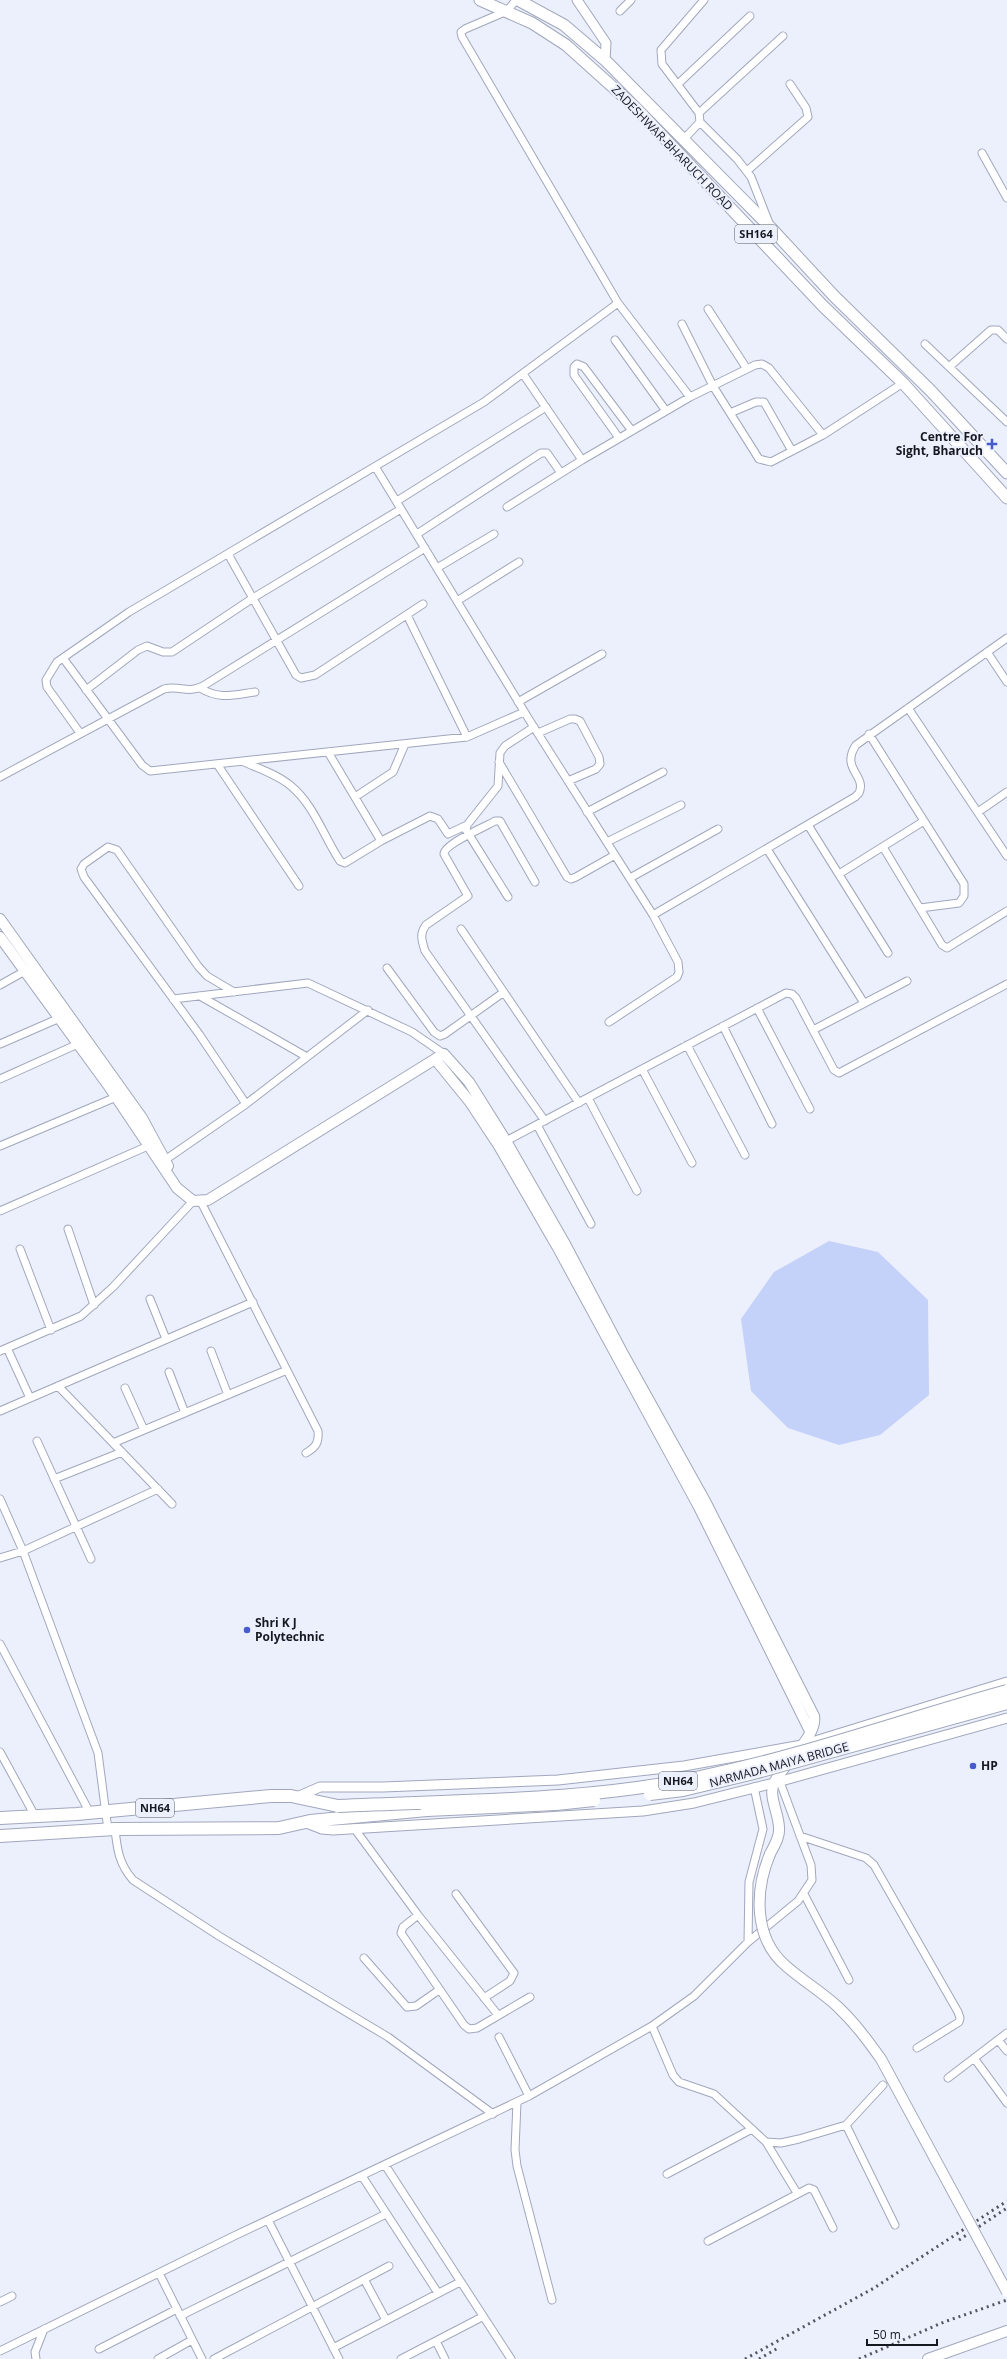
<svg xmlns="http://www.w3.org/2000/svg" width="1007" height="2359" font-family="'Open Sans',sans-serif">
<rect width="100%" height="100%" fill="#ecf0fd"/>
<path fill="#c4d1f8" d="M829 1241 878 1252 928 1300 929 1395 880 1435 839 1445 788 1428 751 1391 741 1319 774 1272Z"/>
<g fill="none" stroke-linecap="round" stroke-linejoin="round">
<g stroke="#a1a7bc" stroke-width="9">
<path id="minor" d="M516 0 507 11 465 29 461 32 462 37 618 303 690 397
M620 11 631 0
M678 84 750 16
M699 113 783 36
M700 122 737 159 751 177 769 223
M684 139 700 122 699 113 662 64 661 50 704 0
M982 153 1007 198
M747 171 808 117 806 108 790 84
M708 309 747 369
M682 324 713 386 759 459 771 462 823 435 903 383
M615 340 666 411
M925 344 1007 422
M949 367 991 330H998L1007 339
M523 374 582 460
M730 413 756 402H764L792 451
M619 438 574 375V367L577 364 584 367 632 431
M376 468 530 721 653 915 678 962 679 972 677 977 609 1022
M397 501 546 407
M507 507 582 460 690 397 755 365 762 364 769 368 823 435
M417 534 541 453H547L561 473
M228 554 296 675 301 678 315 675 423 604
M437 568 494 534
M457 601 519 562
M407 615 467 737
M987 652 1007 682
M63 658 142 765 150 771 467 737 524 712
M200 688C220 700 233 695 255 692
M86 690 138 650 147 646 163 652H172L253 598 401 509
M518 702 602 654
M908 708 1007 856
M80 733 47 687 46 680 57 662 129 612 484 402 618 303
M538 733 570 719H575L580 721 599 757 600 764 596 769 568 781
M869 734 964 884V896L959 903 920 908
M328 752 381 841
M244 762C260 769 278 775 291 786 314 805 324 837 340 861L345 863 381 841 430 816 438 819 448 834 467 825
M499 762 567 877 571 879 576 877 615 855
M217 764 299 886
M0 777 164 689C180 685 187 694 203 686L425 548
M355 797 393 772 405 744
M587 812 663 772
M978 812 1007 792
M808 825 888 953
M607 842 681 805
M883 847 942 945 947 948 1007 911
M767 849 864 1003
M839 874 924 821
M630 878 718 829
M535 882 500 821H495C485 827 444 844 444 854L468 896 426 925C419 934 422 941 425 951L545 1121
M508 897 466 830 467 825 498 786 500 753 505 746 534 727
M653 915 855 797 859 793C867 775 840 769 856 745L1007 638
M461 929 579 1103
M387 968 434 1032 440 1036 445 1034 504 992
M0 985 25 971
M234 992 207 976 198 966 117 850 108 847 84 864 81 869 84 877 199 1034 246 1104
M200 996 307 1057
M173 999 308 983 412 1032 444 1054
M757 1008 810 1109
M723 1026 772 1124
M813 1030 907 981
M0 1044 62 1017
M687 1045 745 1155
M642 1069 692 1163
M0 1079 78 1044
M588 1098 637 1191
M537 1125 591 1224
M506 1141 786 993 792 994 796 998 834 1070 839 1073 1007 984
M0 1146 121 1095
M165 1160 246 1104 368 1010
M201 1202 318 1431C319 1443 316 1447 306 1453
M0 1211 148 1146
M68 1229 94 1305
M20 1249 51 1330
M150 1299 166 1339
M7 1348 30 1398
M0 1351 81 1316 113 1287 193 1201
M211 1351 228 1395
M169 1372 185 1413
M58 1386 172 1504
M125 1388 144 1430
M0 1411 253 1302
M37 1441 91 1559
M113 1443 287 1370
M54 1479 122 1452
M0 1499 23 1551 98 1753 108 1830
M0 1558 23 1551 158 1489
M0 1644 90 1813
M0 1752 35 1816
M354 1828 418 1915 498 2015
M115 1829C117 1849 119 1864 133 1880L219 1936 388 2037 493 2114
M800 1836 866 1858 874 1865 958 2012 960 2018 959 2022 917 2048
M456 1894 514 1973 510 1981 484 1998
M804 1894 849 1980
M418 1915 403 1927 401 1933 464 2025 469 2029 477 2028 530 1997
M748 1942 749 1882 763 1829 754 1787
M364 1958 407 2007 416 2006 439 1990
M652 2026 673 2075 679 2082 714 2094 766 2142 781 2143 799 2139 846 2125 883 2085
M499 2037 529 2096
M998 2040 1007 2051
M974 2058 1007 2103
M948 2078 1007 2033
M517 2102 515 2150 517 2166 552 2300
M846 2125 895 2225
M766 2142 797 2193
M385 2165 511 2359
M667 2174 752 2129
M362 2176 438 2293
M268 2220 339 2359
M708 2241 809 2188 814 2190 833 2228
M159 2273 202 2359
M364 2279 386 2320
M0 2302 12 2296
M180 2316 386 2214
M436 2341 445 2359
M333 2348 460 2282
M99 2349 177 2309
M0 2351 234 2236 529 2096 652 2026 694 1996 748 1942 798 1901 812 1880 811 1865 780 1782
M36 2359 35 2352 44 2329
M158 2359 192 2340
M214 2359 389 2266
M401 2359 482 2317"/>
</g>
<g stroke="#a1a7bc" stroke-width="11">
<path id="tertiary" d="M577 0 606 43 605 60
M297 1797 320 1787H383L558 1780 684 1766 802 1745 1007 1682
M304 1822 322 1829 333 1830 643 1811 694 1803 774 1783 1007 1718"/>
</g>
<g stroke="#a1a7bc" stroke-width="12">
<path id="secondary" d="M0 919 142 1118 168 1166
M0 937 108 1085 177 1188 193 1201 208 1200 440 1056 444 1054 469 1082 506 1141 565 1244 622 1352 706 1503 814 1716C818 1736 783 1764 774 1783 768 1796 779 1814 779 1828 780 1837 774 1846 770 1854
M435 1059 470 1102 499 1146 558 1248 699 1507 810 1731
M928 2359 1007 2331"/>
</g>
<g stroke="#a1a7bc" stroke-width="13">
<path id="primary" d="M480 0 532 23 566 45 635 107 823 306 903 383 1007 498
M518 0 564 25 605 60 770 227 834 296 931 391 1007 473"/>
</g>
<g stroke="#a1a7bc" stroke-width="14">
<path id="trunk" d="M0 1818 77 1814 271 1796H291L338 1806
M0 1836 115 1829 279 1828 310 1821 427 1810"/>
</g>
<use href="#minor" stroke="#fff" stroke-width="7"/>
<use href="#tertiary" stroke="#fff" stroke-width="9"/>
<use href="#secondary" stroke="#fff" stroke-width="10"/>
<use href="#primary" stroke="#fff" stroke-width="11"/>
<use href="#trunk" stroke="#fff" stroke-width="12"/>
<path stroke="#53555f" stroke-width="3" stroke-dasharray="2 4" stroke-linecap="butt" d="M959 2240 1007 2208
M745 2359 874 2288 1007 2201
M759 2359 778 2348
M859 2359 944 2322 1007 2300"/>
<g stroke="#a1a7bc" stroke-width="12" stroke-linecap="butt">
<path id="secondary-bridge" d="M770 1854C755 1890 753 1938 786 1966 803 1981 822 1992 838 2007 855 2023 868 2041 881 2059L1007 2292"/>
</g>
<g stroke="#a1a7bc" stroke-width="14" stroke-linecap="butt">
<path id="trunk-bridge" d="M650 1794 683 1790 750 1774 1007 1703
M338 1806C456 1800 584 1802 700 1777 803 1756 905 1719 1007 1691
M427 1810 556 1804 594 1800"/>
</g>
<use href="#secondary-bridge" stroke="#fff" stroke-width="10"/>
<use href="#trunk-bridge" stroke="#fff" stroke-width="12"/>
</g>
<g fill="#475bcf" stroke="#ecf0fd" stroke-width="1.5">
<path d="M990 438h4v4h4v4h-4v4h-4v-4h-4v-4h4z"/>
<circle cx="247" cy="1630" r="4"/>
<circle cx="973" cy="1766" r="4"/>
</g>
<g text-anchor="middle" stroke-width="4" stroke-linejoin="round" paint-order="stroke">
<g fill="#ecf0fd" stroke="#565962" stroke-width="1">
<rect x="735" y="225" width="42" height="18" rx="3"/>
<rect x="659" y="1772" width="38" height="18" rx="3"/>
<rect x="136" y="1799" width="38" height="18" rx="3"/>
</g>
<g font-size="11" font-weight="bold" fill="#161820">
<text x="756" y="238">SH164</text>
<text x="678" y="1785">NH64</text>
<text x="155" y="1812">NH64</text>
</g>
<g font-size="12" fill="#161820" stroke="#ecf0fd">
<text transform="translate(672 148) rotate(46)" y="4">ZADESHWAR-BHARUCH ROAD</text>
<text transform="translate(779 1765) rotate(-15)" y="4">NARMADA MAIYA BRIDGE</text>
</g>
<g font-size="12" font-weight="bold" fill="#161820" stroke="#ecf0fd" text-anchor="start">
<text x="983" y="441" text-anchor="end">Centre For<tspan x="983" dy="14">Sight, Bharuch</tspan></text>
<text x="255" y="1627">Shri K J<tspan x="255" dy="14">Polytechnic</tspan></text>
<text x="981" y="1770">HP</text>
</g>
</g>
<path d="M867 2339v6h70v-6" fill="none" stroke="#161820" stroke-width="2"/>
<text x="873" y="2339" font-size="12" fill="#161820" stroke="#ecf0fd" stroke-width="3" paint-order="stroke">50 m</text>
</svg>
